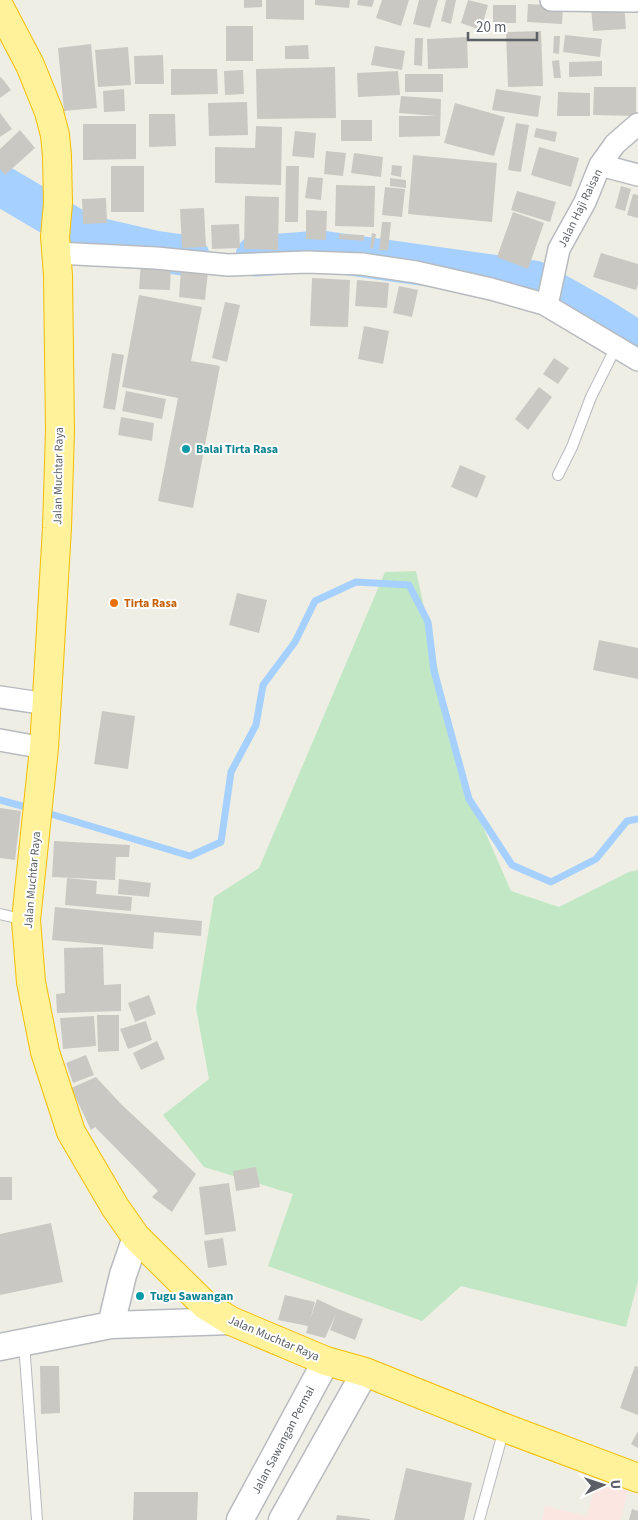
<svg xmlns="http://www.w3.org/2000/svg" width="638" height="1520" font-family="'Source Sans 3',sans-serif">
<rect width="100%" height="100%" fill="#efeee5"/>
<path fill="#fce6e1" d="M597 1481 628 1490 621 1520H542L545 1506 587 1516Z"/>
<path fill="#c1e7c4" d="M416 571 462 779 511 891 559 907 629 872 638 870V1281L626 1327 461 1286 422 1321 268 1266 293 1194 204 1167 163 1115 209 1079 196 1008 214 897 259 868 385 572Z"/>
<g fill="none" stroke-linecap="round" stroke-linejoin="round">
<path stroke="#a5d0ff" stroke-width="7" d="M0 800 33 809
M44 812 190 856 221 842 231 772 256 725 263 685 295 642 315 601 356 582 409 585 428 622 434 671 469 799 512 865 551 882 596 859 627 821 638 819"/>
<path stroke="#a5d0ff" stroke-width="41" d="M0 185 85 235 154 251 189 256
M256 256 321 251 534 281 600 318 638 342"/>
</g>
<path fill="#cac8c2" d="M244 0H262V7L244 8Z
M266 0H304V20L266 19Z
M315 0H350L349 8 315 5Z
M358 0H374L372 7 357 5Z
M382 0H409L401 26 376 18Z
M419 0H438L430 28 413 24Z
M446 0H456L451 24 441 21Z
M468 0 488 5 481 30 461 23Z
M528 4 563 6 562 24 527 22Z
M624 4 626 29 593 31 591 7Z
M493 5H516V23H493Z
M226 26H253V61H226Z
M541 31 543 86 508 87 506 32Z
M565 35 602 39 600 57 563 52Z
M554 36H560L559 54 553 53Z
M467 37 468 68 428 69 427 39Z
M415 38H423L422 66 414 65Z
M91 44 97 108 64 111 58 48Z
M308 45 309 59H285V46Z
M375 46 405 51 402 70 371 65Z
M128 47 131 85 98 87 95 50Z
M163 55 164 84H135L134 56Z
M559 60 561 78H554L552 61Z
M602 61V76L569 77V62Z
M335 67 336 118 257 119 256 69Z
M171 69H217L218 94 171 95Z
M243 70 244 94 225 95 224 71Z
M398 71 400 95 358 97 357 73Z
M405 74H443V92H405Z
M1 77 11 90 0 98V78Z
M594 87H636V116L593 115Z
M124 89 125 111 104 112 103 91Z
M496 89 541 96 538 117 492 110Z
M558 92 590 93V116H557Z
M401 96 441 99 440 136 399 137V116H436L399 113Z
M247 102 248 135 209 136 208 103Z
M455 103 505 117 494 156 444 143Z
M0 113 12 129 0 137Z
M149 114H175L176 146 149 147Z
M341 120H372V141H341Z
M516 123 529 125 521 172 508 170Z
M83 124H136V159L83 160Z
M256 126 282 127 281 185 215 183V147L255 148Z
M536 128 557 132 555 142 534 137Z
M20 130 35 148 5 175 0 169V149Z
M295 131 316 133 314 158 292 156Z
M539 147 579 158 571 187 531 175Z
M326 151 346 153 343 176 324 174Z
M354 153 383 157 381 177 351 173Z
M413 155 497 163 492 222 408 214Z
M392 165 402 166 401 177 391 175Z
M111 166H144V212H111Z
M286 166H299L298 222H285Z
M308 177 323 178 321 200 305 198Z
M390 178 406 180V188L390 186Z
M336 185 375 186 374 227 335 226Z
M621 186 631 189 625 211 615 208Z
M385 187 405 189 402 217 382 215Z
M517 191 556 202 550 222 511 210Z
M633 194 638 195V218L627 215Z
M245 196 279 197 278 250 244 249Z
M106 198 107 223 83 224 82 199Z
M204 208 206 247 182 248 180 209Z
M306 210 327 211 326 240 306 239Z
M513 212 544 223 528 269 497 257Z
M382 222H391L388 250H379Z
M239 224 240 248 212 249 211 225Z
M372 233 376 234 373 249 370 248Z
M339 234 364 235V241L339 239Z
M601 253 638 264V285L636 290 593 277Z
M141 262 171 263 170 290 139 289Z
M181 269 208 271 205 300 179 297Z
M312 278 350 280 348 327 310 326Z
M357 280 389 283 387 308 355 306Z
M399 286 418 290 412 317 393 313Z
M139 295 202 307 191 361 220 366 193 508 158 501 178 398 122 387Z
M225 302 240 305 227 362 212 358Z
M364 326 389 331 383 364 358 359Z
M112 353 124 355 115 410 103 408Z
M554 358 569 368 558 384 543 374Z
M539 387 552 397 528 430 515 419Z
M126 391 166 399 162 419 122 411Z
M121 417 154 423 152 441 118 435Z
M460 465 486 476 477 498 451 487Z
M237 593 267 600 259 633 229 625Z
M599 640 638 648V679L593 670Z
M102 711 135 716 128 769 94 764Z
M0 808 21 811 15 860 0 858Z
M54 841 130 845 129 857H116L115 880 52 877Z
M67 878 97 881 96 894 132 897 131 911 65 905Z
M119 879 151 883 149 897 118 894Z
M55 907 202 921 201 936 154 932 153 949 52 940Z
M103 947 104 985 121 984V1011L57 1013 56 994 65 993 64 948Z
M149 995 156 1014 135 1022 128 1003Z
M97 1015H119V1051L98 1052Z
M94 1016 96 1046 63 1049 60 1018Z
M146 1021 152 1040 128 1049 120 1029Z
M157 1041 165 1059 141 1070 133 1053Z
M86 1055 94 1075 73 1083 66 1063Z
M96 1077 121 1104 196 1174 172 1212 152 1197 158 1191 95 1127 91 1130 71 1088Z
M256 1167 260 1187 236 1191 233 1171Z
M0 1177H12V1200H0Z
M229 1183 236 1231 205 1235 199 1187Z
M51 1223 63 1282 0 1295V1234Z
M223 1238 227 1265 208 1268 204 1241Z
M285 1295 315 1302 310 1320 317 1299 338 1309 363 1319 355 1340 330 1330 336 1314 325 1338 306 1333 308 1326 278 1320Z
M40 1366H59L60 1413 41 1414Z
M635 1366 638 1367V1415L620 1408Z
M638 1431V1448L631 1444Z
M406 1468 472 1483 464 1520H394Z
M134 1492H198L197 1520H133Z
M632 1509 638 1511V1520H629Z
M337 1515 370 1519V1520H336Z"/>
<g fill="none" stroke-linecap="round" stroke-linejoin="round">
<g stroke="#b7babf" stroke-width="12">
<path id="service" d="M558 475 572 447 591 397 616 347
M0 914 25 920
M24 1343 37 1520
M479 1520 504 1429"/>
</g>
<g stroke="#b7babf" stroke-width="24">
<path id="minor" d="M551 0 635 1
M600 165 638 175
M56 253 156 258 228 265 306 262 362 264 416 272 491 289 544 304 638 360
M544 304 549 296 559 249 585 202 600 165 615 144 638 124
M0 697 47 704
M0 740 44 748"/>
</g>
<g stroke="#b7babf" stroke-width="29">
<path id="tertiary" d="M111 1325 123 1275 136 1237
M0 1347 111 1325 231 1321
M240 1520 326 1361
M282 1520 365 1372"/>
</g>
<g stroke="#f4be00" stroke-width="30">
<path id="trunk" d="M0 8 30 65 49 112 55 135 57 156 58 203 55 237 58 275 60 431 57 528 44 748 26 920 31 982 45 1052 71 1132 115 1207 136 1237 205 1305 231 1321 326 1361 365 1372 505 1428 638 1478"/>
</g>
<use href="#service" stroke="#fff" stroke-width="10"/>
<use href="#minor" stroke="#fff" stroke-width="21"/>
<use href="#tertiary" stroke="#fff" stroke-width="26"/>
<use href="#trunk" stroke="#fff29b" stroke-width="28"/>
</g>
<g fill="#0f9aa8" stroke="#fff" stroke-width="2">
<circle cx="186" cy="449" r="5"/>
<circle cx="140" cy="1296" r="5"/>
</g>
<circle fill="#e8710a" stroke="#fff" stroke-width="2" cx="114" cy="603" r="5"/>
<g text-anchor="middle" stroke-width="4" stroke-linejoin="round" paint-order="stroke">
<g font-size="12" fill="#5c6066" stroke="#fff">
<text transform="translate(580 208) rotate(-64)" y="4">Jalan Haji Raisan</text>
<text transform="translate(58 476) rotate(-89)" y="4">Jalan Muchtar Raya</text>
<text transform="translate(32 880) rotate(-85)" y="4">Jalan Muchtar Raya</text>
<text transform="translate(274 1338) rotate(23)" y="4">Jalan Muchtar Raya</text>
<text transform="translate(283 1440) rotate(-62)" y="4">Jalan Sawangan Permai</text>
</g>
<g font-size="12" font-weight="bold" fill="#0d838f" stroke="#fff" text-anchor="start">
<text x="196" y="453">Balai Tirta Rasa</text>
<text x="150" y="1300">Tugu Sawangan</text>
</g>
<g font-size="12" font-weight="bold" fill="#c56008" stroke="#fff" text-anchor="start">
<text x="124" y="607">Tirta Rasa</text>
</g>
</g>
<g transform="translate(603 1485) rotate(87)" stroke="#ffffff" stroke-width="4" paint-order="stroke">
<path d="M0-4L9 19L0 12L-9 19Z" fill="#5c6066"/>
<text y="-8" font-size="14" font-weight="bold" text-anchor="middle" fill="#5c6066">U</text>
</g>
<path d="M468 32v8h69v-8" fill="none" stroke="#5c6066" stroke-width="2.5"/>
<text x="476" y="32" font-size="15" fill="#5c6066" stroke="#ffffff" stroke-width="4" paint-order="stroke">20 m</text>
</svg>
